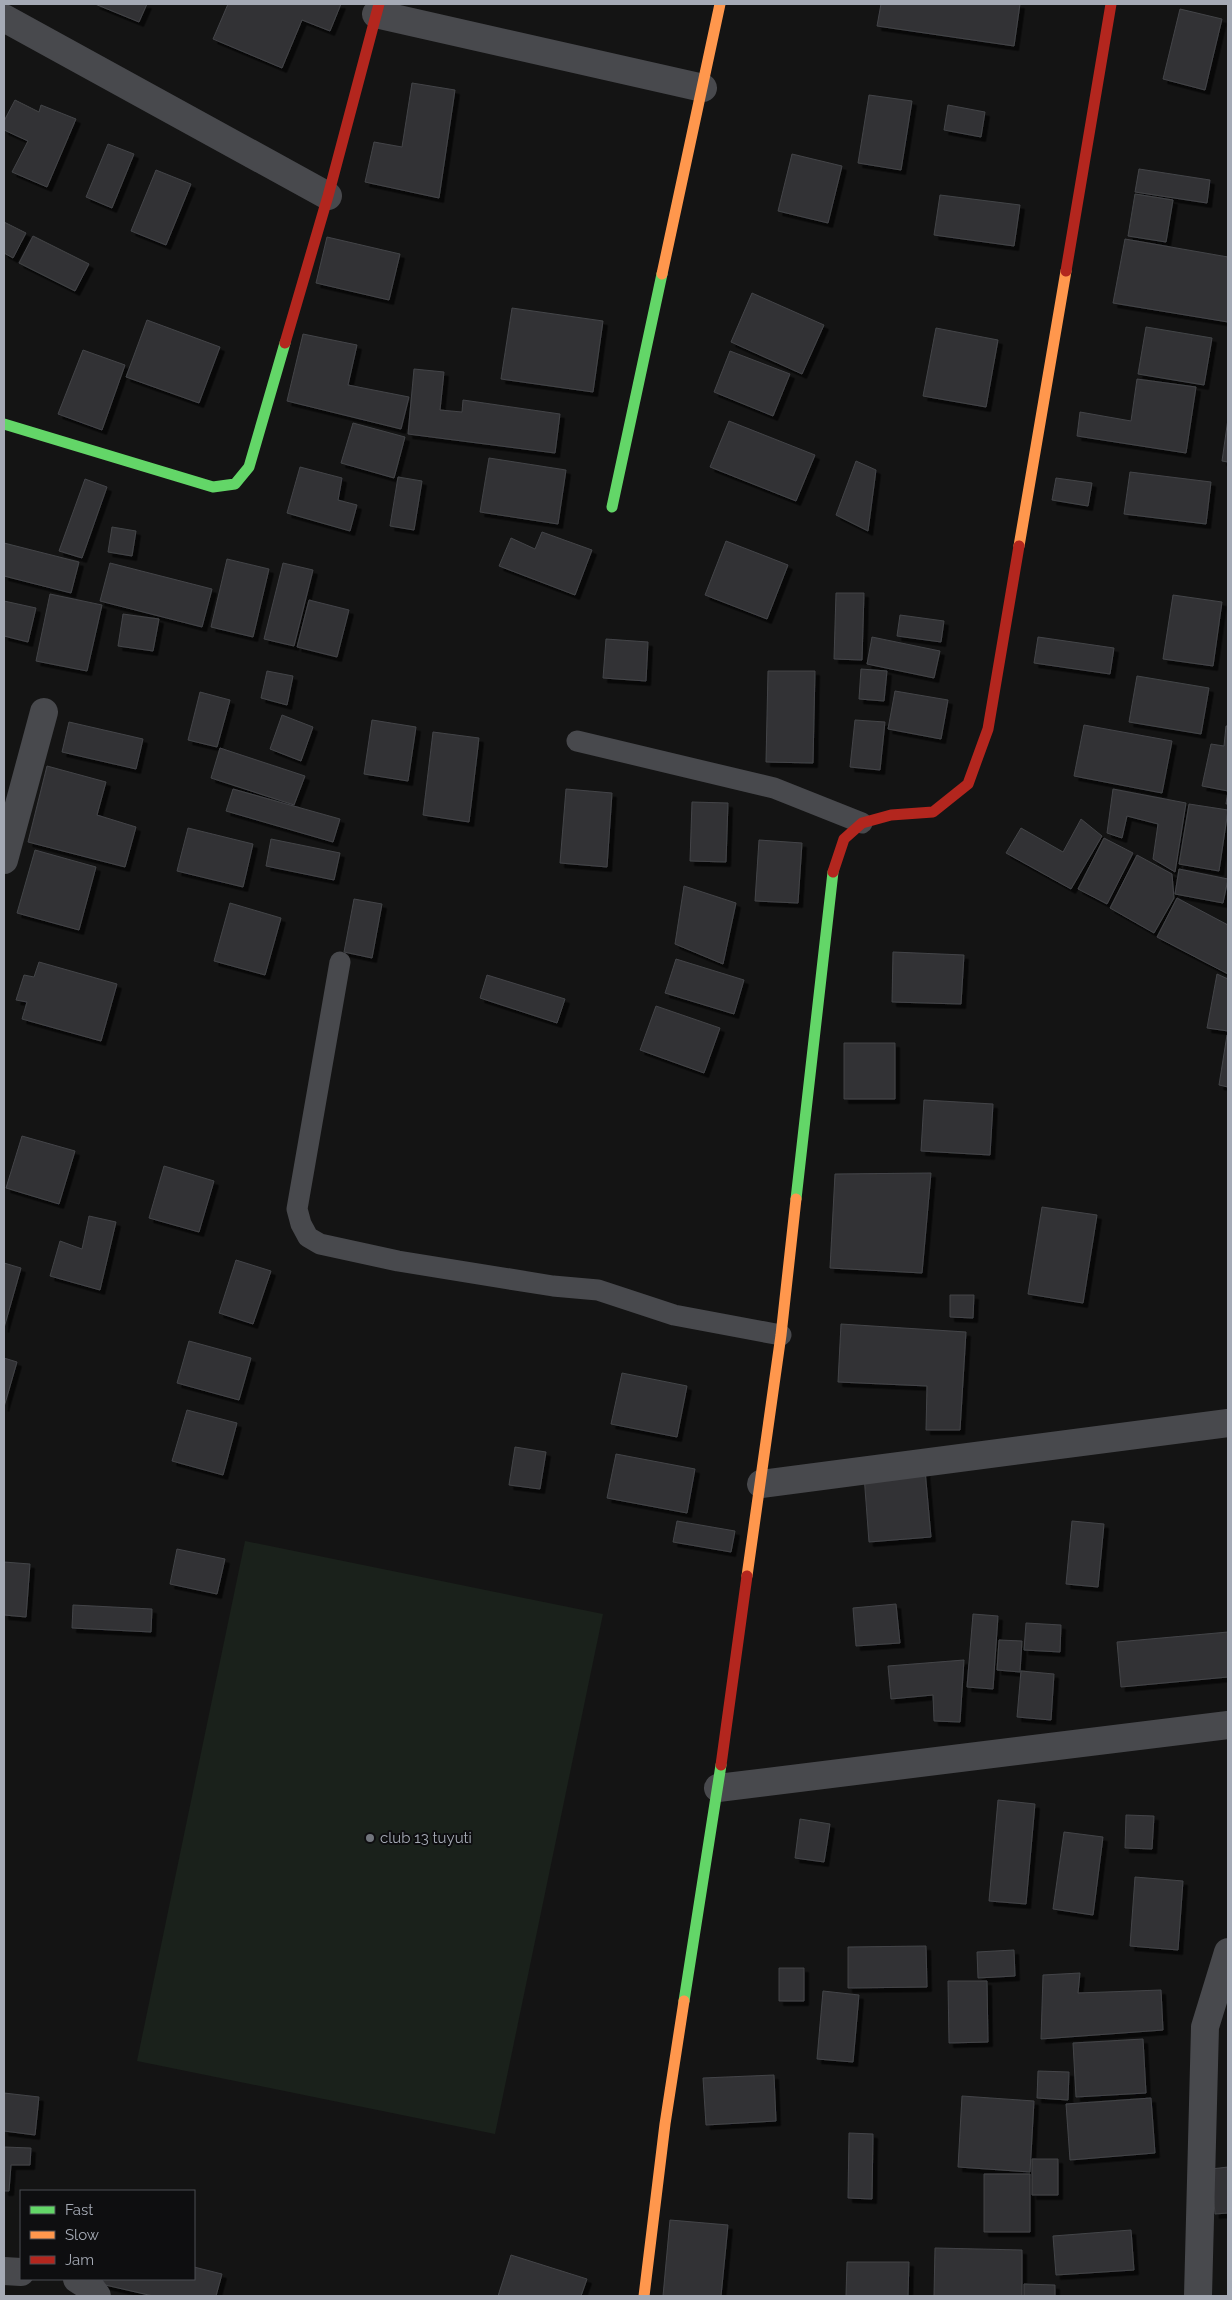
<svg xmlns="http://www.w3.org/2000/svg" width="1232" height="2300" font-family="Raleway,sans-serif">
<defs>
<filter id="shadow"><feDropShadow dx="4.5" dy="4.5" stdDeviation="0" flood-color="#0009"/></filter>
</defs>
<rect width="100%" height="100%" fill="#141414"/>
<path fill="#1a211b" d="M245 1541 603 1614 495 2134 137 2061Z"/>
<path fill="#333335" stroke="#434448" filter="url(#shadow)" d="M95 4H147L139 22Z
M228 4H341L330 31 302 20 282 68 213 39Z
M881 4H1020L1014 46 877 26Z
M1180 9 1222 19 1205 90 1163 79Z
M412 83 455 90 439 198 365 182 374 142 402 147Z
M869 95 912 101 901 170 858 163Z
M15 100 39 112 41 105 76 119 47 187 12 172 28 141 4 130V121Z
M948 105 985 112 981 137 944 130Z
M108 144 134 154 112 208 86 197Z
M792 154 842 166 828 223 778 211Z
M1139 169 1210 180 1207 203 1135 192Z
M156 170 191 184 166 245 131 231Z
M1135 194 1173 200 1166 242 1128 236Z
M940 195 1020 205 1014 246 934 235Z
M4 222 26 233 13 258 4 253Z
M33 236 89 264 75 291 19 263Z
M327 237 400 254 389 300 316 283Z
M1125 239 1228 257V322L1113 303Z
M752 293 824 325 802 374 731 342Z
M512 308 603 321 593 392 501 379Z
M147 320 220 347 199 403 126 377Z
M1146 327 1212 338 1204 385 1138 374Z
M936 328 998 340 986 407 923 396Z
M303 334 357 345 348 385 409 397 401 429 287 401Z
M83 350 125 365 102 430 58 414Z
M730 351 790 374 773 416 714 392Z
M414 369 444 372 440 410 462 412 463 400 560 414 555 453 408 434Z
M1137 379 1196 387 1186 453 1077 436 1080 412 1131 421Z
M1228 419V462L1222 461Z
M729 421 815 455 796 501 710 467Z
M353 423 405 437 394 478 341 463Z
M489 458 566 470 558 524 480 512Z
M856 461 876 470 868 531 836 515Z
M300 467 342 478 338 500 357 505 350 531 287 513Z
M1130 472 1211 482 1206 524 1124 514Z
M398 477 422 481 414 530 390 526Z
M1056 478 1092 483 1088 506 1052 500Z
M85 479 107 487 82 558 59 551Z
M112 527 136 531 132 556 108 552Z
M542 532 592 550 575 595 499 566 511 538 535 549Z
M726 541 788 565 767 619 705 595Z
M4 543 79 562 71 593 4 576Z
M227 559 269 569 253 637 211 627Z
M110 563 212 589 202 627 100 601Z
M283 563 313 570 294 646 264 639Z
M836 593H864L862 660 834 659Z
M50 594 102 605 87 671 36 661Z
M1173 595 1222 602 1213 666 1163 659Z
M309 600 349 610 337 657 297 647Z
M4 601 36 608 28 642 4 636Z
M123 614 159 619 153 651 118 646Z
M900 615 944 621 941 642 897 636Z
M872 637 940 651 934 678 867 664Z
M1038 637 1114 648 1110 674 1034 663Z
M606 639 648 642 646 681 603 678Z
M861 669 887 671 884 701 859 699Z
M267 671 293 676 287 705 261 698Z
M768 671H815L813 763 766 762Z
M1137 676 1209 688 1201 734 1129 722Z
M895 691 948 700 941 739 888 729Z
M200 692 230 700 217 747 188 740Z
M282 715 313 727 301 761 270 749Z
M372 720 416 727 408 781 364 774Z
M855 720 885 722 880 770 850 767Z
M69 722 143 739 136 769 62 752Z
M1084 725 1172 741 1162 793 1074 776Z
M1226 726H1228V804H1226L1228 791 1202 786 1211 744 1224 746Z
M433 732 479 738 469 822 423 815Z
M220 748 305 776 294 805 211 778Z
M47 766 106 782 97 815 136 827 125 867 28 842Z
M233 789 340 819 333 842 226 811Z
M566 789 612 793 607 867 560 863Z
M1113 789 1186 803 1175 872 1153 859 1158 824 1127 816 1122 838 1107 833Z
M692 802 728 803 726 862 690 861Z
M1189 804 1228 810 1219 871 1179 864Z
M1081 819 1102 836 1071 889 1006 853 1021 828 1063 852Z
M188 828 253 844 243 887 177 871Z
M1104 838 1133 853 1107 904 1078 889Z
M271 839 340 853 334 880 266 866Z
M759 840 802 843 798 903 755 901Z
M35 850 96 867 79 930 17 913Z
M1137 855 1172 874 1174 898 1154 933 1110 908Z
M1179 869 1228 879 1223 903 1175 894Z
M684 886 736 903 723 964 675 944Z
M1177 898 1228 925V974L1157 937Z
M354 899 382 904 372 958 344 952Z
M230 903 281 918 265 975 214 961Z
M893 952 964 955 961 1004 892 1002Z
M676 959 744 980 734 1014 665 993Z
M39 962 117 984 101 1041 22 1019 27 1002 16 1000 24 975 34 977Z
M1217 974 1228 979V1031L1207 1028Z
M487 975 565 999 557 1023 480 998Z
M656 1006 720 1028 704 1073 640 1050Z
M1227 1035H1228V1087L1219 1085Z
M844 1043H895V1099H844Z
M924 1100 993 1104 990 1155 921 1151Z
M22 1136 75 1151 59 1204 6 1188Z
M164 1166 214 1181 199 1232 149 1218Z
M931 1173 922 1273 830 1268 835 1174Z
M1042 1207 1097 1215 1083 1303 1028 1294Z
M89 1216 116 1222 100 1290 50 1276 60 1241 82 1249Z
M236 1260 271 1271 253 1324 219 1313Z
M4 1263 21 1268 4 1328Z
M950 1295H974L973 1318 950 1317Z
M841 1324 966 1332 960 1430H926L927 1386 838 1382Z
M189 1341 251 1358 239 1400 177 1383Z
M4 1358 17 1362 4 1407Z
M622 1373 687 1386 677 1437 611 1424Z
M187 1410 237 1423 223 1475 172 1461Z
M515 1447 546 1452 540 1489 509 1485Z
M616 1454 695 1469 687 1513 607 1498Z
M925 1470 931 1537 869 1542 864 1475Z
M677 1521 735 1531 731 1552 673 1542Z
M1072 1521 1104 1524 1098 1587 1066 1584Z
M177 1549 225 1559 217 1594 170 1584Z
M4 1562 30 1564 26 1617 4 1615Z
M896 1604 900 1643 856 1646 853 1608Z
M73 1605 152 1609 151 1632 72 1628Z
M973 1614 998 1616 993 1689 967 1687Z
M1026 1623 1061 1625 1060 1652 1024 1650Z
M1228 1632V1677L1121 1687 1117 1642Z
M999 1640 1022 1641 1020 1672 997 1670Z
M964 1660 960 1722 934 1721 933 1695 891 1699 888 1666Z
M1021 1671 1054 1674 1051 1720 1017 1717Z
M998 1800 1035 1804 1026 1904 989 1901Z
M1126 1815 1154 1816 1152 1849 1125 1848Z
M800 1819 830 1824 824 1862 795 1858Z
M1064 1832 1103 1837 1093 1915 1053 1909Z
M1135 1877 1183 1881 1178 1950 1130 1946Z
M926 1946 927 1987 848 1988V1947Z
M1014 1950 1015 1976 978 1978 977 1952Z
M779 1968H804V2001H779Z
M1080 1973 1078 1993 1161 1990 1163 2030 1041 2039 1043 1975Z
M948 1981H987L988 2042 949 2043Z
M823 1991 859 1995 853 2062 817 2059Z
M1143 2039 1146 2093 1076 2097 1073 2043Z
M1038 2071 1069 2072 1068 2100 1037 2098Z
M774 2075 776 2121 706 2125 703 2078Z
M4 2093 39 2097 35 2135 4 2131Z
M962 2096 1034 2101 1030 2172 958 2167Z
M1151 2098 1155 2153 1070 2160 1066 2104Z
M849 2133 873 2134 872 2199 848 2198Z
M4 2147 31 2148 30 2165H11L9 2191H4Z
M1032 2159H1058V2195H1032Z
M1228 2167V2213L1215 2214 1211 2169Z
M984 2174H1030V2232H984Z
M670 2220 728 2225 721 2296H663Z
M1131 2230 1134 2270 1056 2275 1053 2236Z
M935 2248 1022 2250V2296H934Z
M511 2255 587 2279 581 2296H498Z
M847 2262H909L908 2296H846Z
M194 2267 222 2274 216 2296H153L101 2284 102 2279H194Z
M1024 2284 1055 2285V2296H1024Z"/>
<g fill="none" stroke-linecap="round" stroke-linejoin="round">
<path stroke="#48494d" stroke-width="21" d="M577 741 774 788 862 823
M340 962 297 1209 301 1224 308 1237 320 1244 398 1261 553 1286 598 1290 674 1315 781 1335"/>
<path stroke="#48494d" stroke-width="28" d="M376 14 703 88
M4 18 328 196
M4 860 44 712
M761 1484 1228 1423
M718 1788 1228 1725
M4 2271 21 2272
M77 2279 91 2288 97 2296
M1198 2296 1205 2027 1228 1952"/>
<path stroke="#63d668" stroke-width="11" d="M4 424 213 487 235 484 249 467 285 343
M612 507 662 274
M796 1199 833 872
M684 2001 721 1765"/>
<path stroke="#ff974d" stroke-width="11" d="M662 274 720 4
M1019 546 1066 271
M747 1576 781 1335 796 1199
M644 2296 665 2124 684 2001"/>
<path stroke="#b3261e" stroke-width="11" d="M1066 271 1111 4
M285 343 328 196 379 4
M833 872 844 839 862 823 891 815 933 812 968 784 988 729 1019 546
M721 1765 747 1576"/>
</g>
<circle fill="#72767d" stroke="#0e0e10" stroke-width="2" cx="370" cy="1838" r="5"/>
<g text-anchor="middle" stroke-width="4" stroke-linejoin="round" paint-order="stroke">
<g font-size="15" fill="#a5aab5" stroke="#0e0e10" text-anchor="start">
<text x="380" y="1843">club 13 tuyuti</text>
</g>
</g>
<rect width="1232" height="2300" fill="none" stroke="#a5aab5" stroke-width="10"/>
<rect x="20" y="2190" width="175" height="90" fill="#0e0e10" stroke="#4a4c52"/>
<rect x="30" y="2206" width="25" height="8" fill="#63d668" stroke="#4a4c52"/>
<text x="65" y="2215" font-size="15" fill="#a5aab5">Fast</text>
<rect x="30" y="2231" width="25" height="8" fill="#ff974d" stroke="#4a4c52"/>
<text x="65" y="2240" font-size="15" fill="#a5aab5">Slow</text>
<rect x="30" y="2256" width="25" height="8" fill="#b3261e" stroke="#4a4c52"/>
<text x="65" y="2265" font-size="15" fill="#a5aab5">Jam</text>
</svg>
